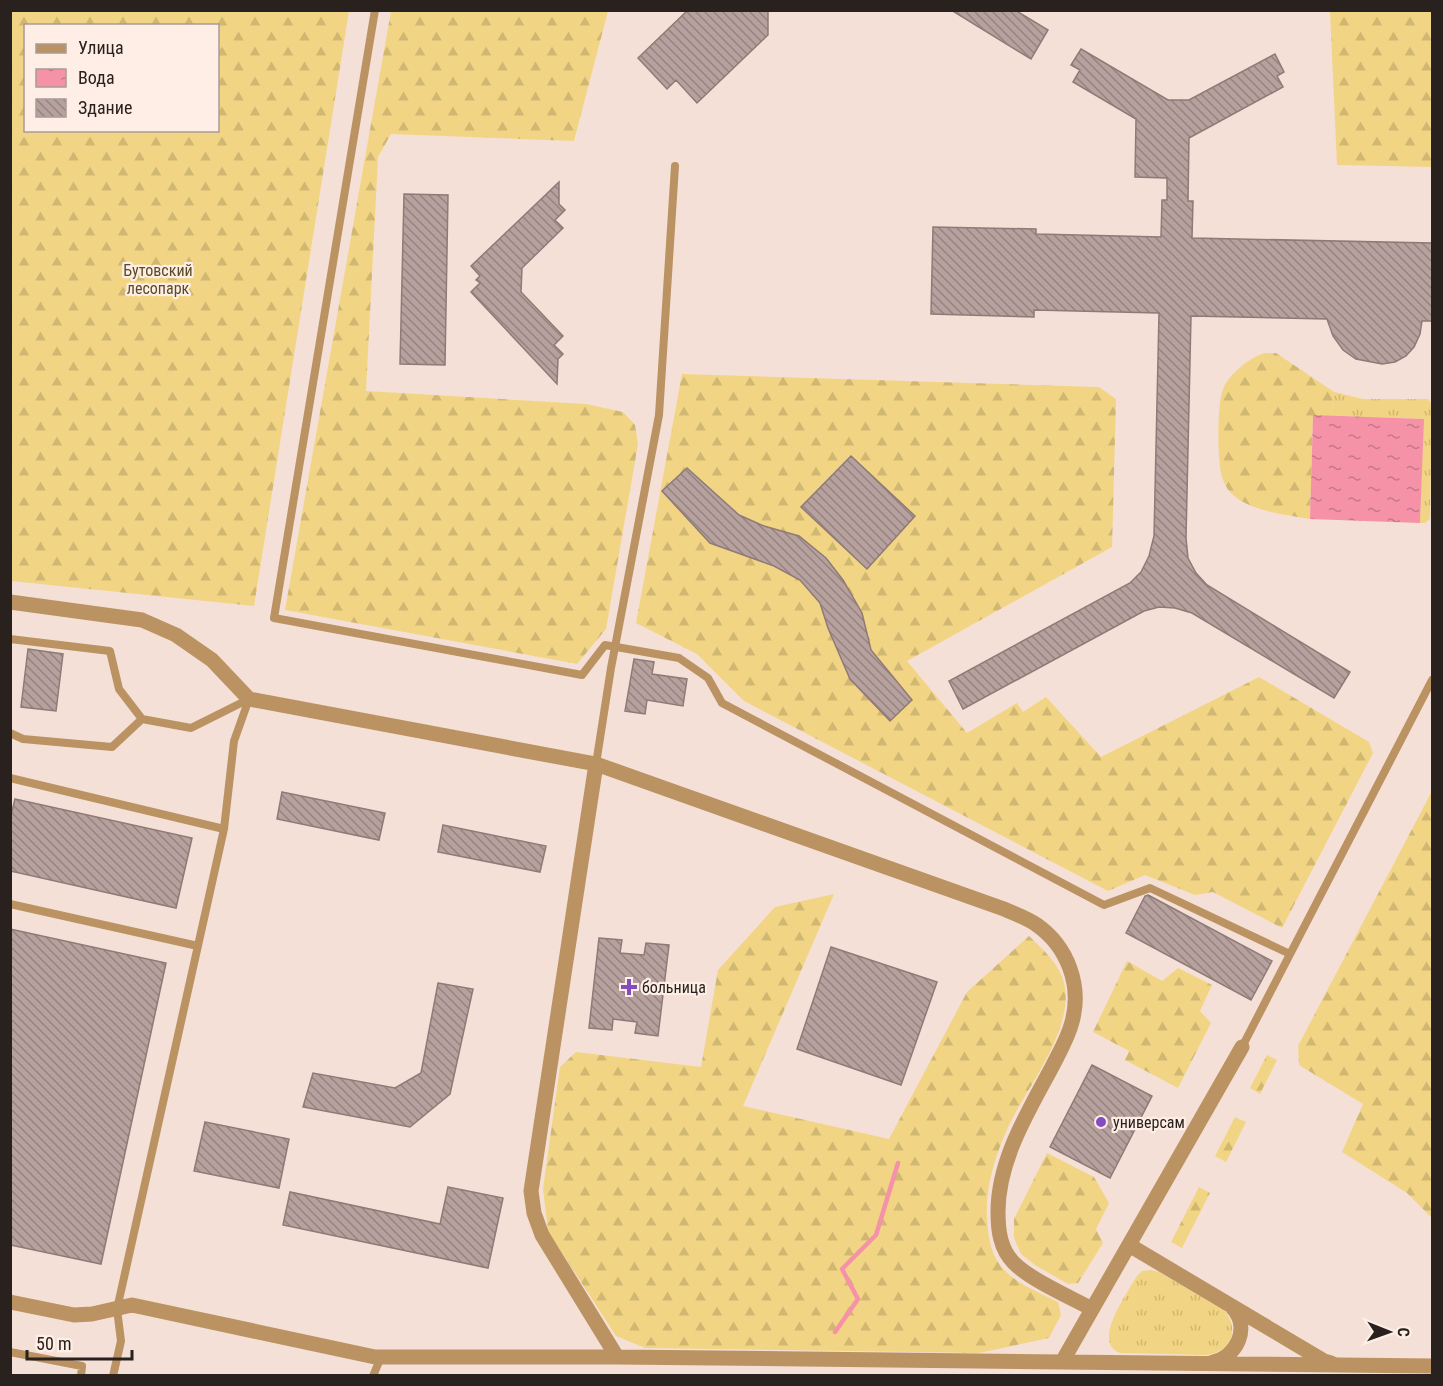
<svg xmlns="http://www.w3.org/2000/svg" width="1443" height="1386" font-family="'Roboto Condensed',sans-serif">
<defs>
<pattern id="grass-tufts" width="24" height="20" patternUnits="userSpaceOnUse" patternTransform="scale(1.5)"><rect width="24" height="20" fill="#f2d584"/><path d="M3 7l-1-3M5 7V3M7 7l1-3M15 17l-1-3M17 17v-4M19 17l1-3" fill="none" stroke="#d0b772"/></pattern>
<pattern id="forest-firs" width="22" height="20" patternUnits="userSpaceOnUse" patternTransform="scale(1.5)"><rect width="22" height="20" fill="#f2d584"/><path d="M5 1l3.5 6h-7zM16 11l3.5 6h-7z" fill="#d0b772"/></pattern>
<pattern id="water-ripples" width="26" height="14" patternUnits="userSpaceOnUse" patternTransform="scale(1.5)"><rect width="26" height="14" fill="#f592a7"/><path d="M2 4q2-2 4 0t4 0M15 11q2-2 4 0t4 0" fill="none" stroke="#c67787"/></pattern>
<pattern id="building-back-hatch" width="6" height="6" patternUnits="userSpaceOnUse" patternTransform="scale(1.5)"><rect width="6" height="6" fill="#b7a19e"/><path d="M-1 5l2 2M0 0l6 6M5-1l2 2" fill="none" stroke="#958380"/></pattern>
</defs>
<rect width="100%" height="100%" fill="#f4e0d6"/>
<path fill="url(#grass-tufts)" d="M1334 392 1363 399H1428L1432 404 1430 519 1425 523H1420L1423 419 1331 416Z
M1151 1270 1159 1272 1224 1310C1240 1329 1232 1352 1206 1355L1120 1353C1091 1342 1127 1294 1137 1276L1142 1271Z"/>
<path fill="url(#forest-firs)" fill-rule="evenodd" d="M11 10 349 11 254 606 11 581ZM26 26H218V130H26Z
M391 11H608L574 141 391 134 378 157 366 391 586 404 623 412 635 425 638 444 606 629 577 664 285 610Z
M1330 11H1432V167L1337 165Z
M1264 353H1276L1334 392 1331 416 1313 415 1310 519C1285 514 1250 512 1231 493 1227 489 1224 483 1222 477 1217 461 1217 404 1223 389 1230 373 1248 359 1264 353Z
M682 374 1099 387 1116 399 1112 547 907 661 967 733 1017 703 1023 712 1046 697 1101 757 1259 677 1369 742 1373 753 1282 928 1213 892 1195 895 1145 875 1108 891 744 701 697 654 636 623Z
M1432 791V1218L1407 1193 1342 1152 1363 1104 1299 1065 1298 1046Z
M834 894 743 1106 889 1139 967 992 1029 936C1043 950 1059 963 1064 983 1075 1028 1028 1086 1009 1125 996 1153 985 1187 987 1218 988 1235 990 1251 1000 1265 1013 1283 1039 1292 1058 1302L1061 1315 1049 1338 979 1353 645 1348 616 1336 548 1231 543 1189 560 1067 576 1052 701 1067 718 970 775 907Z
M1127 961 1162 981 1178 968 1212 985 1200 1011 1211 1023 1178 1088 1125 1060 1129 1051 1093 1032Z
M1267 1055 1277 1060 1260 1094 1250 1088Z
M1235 1117 1246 1122 1226 1162 1215 1156Z
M1047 1153 1094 1177 1109 1203 1096 1229 1103 1243 1078 1283 1068 1284 1035 1265 1021 1254 1014 1238V1219Z
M1199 1187 1210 1193 1182 1248 1171 1242Z"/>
<path fill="url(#water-ripples)" d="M1313 415 1424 419 1420 523 1310 519Z"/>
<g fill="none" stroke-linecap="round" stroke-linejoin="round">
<path stroke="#f592a7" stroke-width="4.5" d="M835 1332 858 1299 842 1269 876 1235 898 1163"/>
</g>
<path fill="url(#building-back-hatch)" stroke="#8e7a77" stroke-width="1.5" d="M688 10H768V35L697 103 676 80 667 89 638 58Z
M951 10H1015L1048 30 1031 59Z
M1081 49 1168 100H1189L1275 54 1284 72 1277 76 1283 87 1189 138 1188 201H1193L1192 238 1432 243V321H1422L1420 334 1414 347 1406 356 1395 362 1382 364 1356 359 1343 350 1333 336 1327 319 1191 316 1186 538 1188 558 1196 573 1207 585 1350 672 1334 698 1192 613 1175 608 1159 607 1144 611 963 709 949 681 1130 583 1141 572 1149 556 1154 536 1159 313 1034 310V317L931 314 933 227 1036 229V234L1161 237 1162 200H1167V178L1135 177 1136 119 1073 82 1080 70 1071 65Z
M559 182V204L565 210 555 220 563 228 522 268 521 292 563 336 554 345 563 354 558 359 557 384 471 292 480 283 476 280 480 276 471 266Z
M404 194 448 195 445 365 400 364Z
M851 456 915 516 867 569 801 507Z
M687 468 739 515 764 526 799 536 826 558 843 580 862 613 871 650 912 700 890 721 850 679 828 628 820 603 800 580 774 566 710 543 662 491Z
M28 649 63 654 56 711 21 707Z
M634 659 654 662 652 674 687 679 683 706 647 700 645 714 625 711Z
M282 792 385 813 379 840 277 819Z
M15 799 192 838 176 908 10 871V819Z
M443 825 546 846 540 872 438 852Z
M1148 895 1272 961 1251 1000 1126 933 1145 896Z
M10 929 166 963 101 1264 10 1245Z
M599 938 622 940 620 953 644 955 646 943 669 945 658 1036 635 1033 637 1022 613 1019 612 1030 589 1028Z
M831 947 937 982 901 1085 797 1049Z
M438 983 473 989 450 1094 410 1127 303 1107 313 1073 395 1088 421 1073Z
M1092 1065 1152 1096 1110 1178 1050 1147Z
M205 1122 289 1139 279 1188 194 1171Z
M448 1187 503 1198 488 1268 283 1225 290 1192 440 1224Z"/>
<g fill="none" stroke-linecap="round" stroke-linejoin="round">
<path stroke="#bb9262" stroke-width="8" d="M375 10 274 618 582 675 605 645 679 658 708 678 722 703 1104 905 1150 888 1290 954
M10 639 110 651 119 689 142 719 191 728 249 699
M10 733 23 739 112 747 142 719
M596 764 611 668 659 415 675 166
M10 778 224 829 117 1309 121 1341 113 1376
M224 829 234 741 249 699
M10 904 198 946
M1242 1047 1432 680
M10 1352 82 1366 81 1376
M373 1376 381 1357"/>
<path stroke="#bb9262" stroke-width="15" d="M10 602 142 620 176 635 212 660 249 699 596 764 1004 909C1015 914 1027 918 1037 925 1068 947 1082 986 1072 1022 1068 1038 1059 1053 1052 1067 1028 1112 998 1160 998 1212 998 1230 1000 1249 1014 1263 1031 1280 1070 1297 1092 1309
M596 764 531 1191 534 1213 542 1235 617 1357
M1129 1245 1324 1361 1331 1363
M10 1302 74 1315 92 1314 132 1305 375 1357H617L1432 1366
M1062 1362 1242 1047
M1213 1362C1237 1357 1251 1327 1232 1307"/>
</g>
<g fill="#854bc1" stroke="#feeee6" stroke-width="2">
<path d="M626 978h6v6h6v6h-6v6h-6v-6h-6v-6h6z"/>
<circle cx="1101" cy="1122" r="6"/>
</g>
<g text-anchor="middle" stroke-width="4.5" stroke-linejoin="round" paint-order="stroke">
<g font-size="16" fill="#594b23" stroke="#feeee6">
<text x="158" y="276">Бутовский<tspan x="158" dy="18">лесопарк</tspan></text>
</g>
<g font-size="16" fill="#28211d" stroke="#feeee6" text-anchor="start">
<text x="642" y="993">больница</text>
<text x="1113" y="1128">универсам</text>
</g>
</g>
<rect width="1443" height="1386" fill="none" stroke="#28211d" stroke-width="24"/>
<rect x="24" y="24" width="195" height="108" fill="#feeee6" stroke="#a89c96" stroke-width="1.5"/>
<rect x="36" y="44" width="30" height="9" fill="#bb9262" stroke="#a89c96" stroke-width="1.5"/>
<text x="78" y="54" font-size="18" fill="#28211d">Улица</text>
<rect x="36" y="69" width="30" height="18" fill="url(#water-ripples)" stroke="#a89c96" stroke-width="1.5"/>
<text x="78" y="84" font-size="18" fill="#28211d">Вода</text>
<rect x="36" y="99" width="30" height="18" fill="url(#building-back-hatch)" stroke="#a89c96" stroke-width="1.5"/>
<text x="78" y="114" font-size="18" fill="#28211d">Здание</text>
<g transform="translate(1389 1332) rotate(91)" stroke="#feeee6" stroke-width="4.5" paint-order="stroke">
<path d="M0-4.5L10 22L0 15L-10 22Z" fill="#28211d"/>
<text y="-9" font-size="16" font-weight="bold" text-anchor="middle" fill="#28211d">С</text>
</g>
<path d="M27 1350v9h105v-9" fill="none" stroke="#28211d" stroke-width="3"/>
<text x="36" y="1350" font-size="18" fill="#28211d" stroke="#feeee6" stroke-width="4.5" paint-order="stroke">50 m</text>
</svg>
